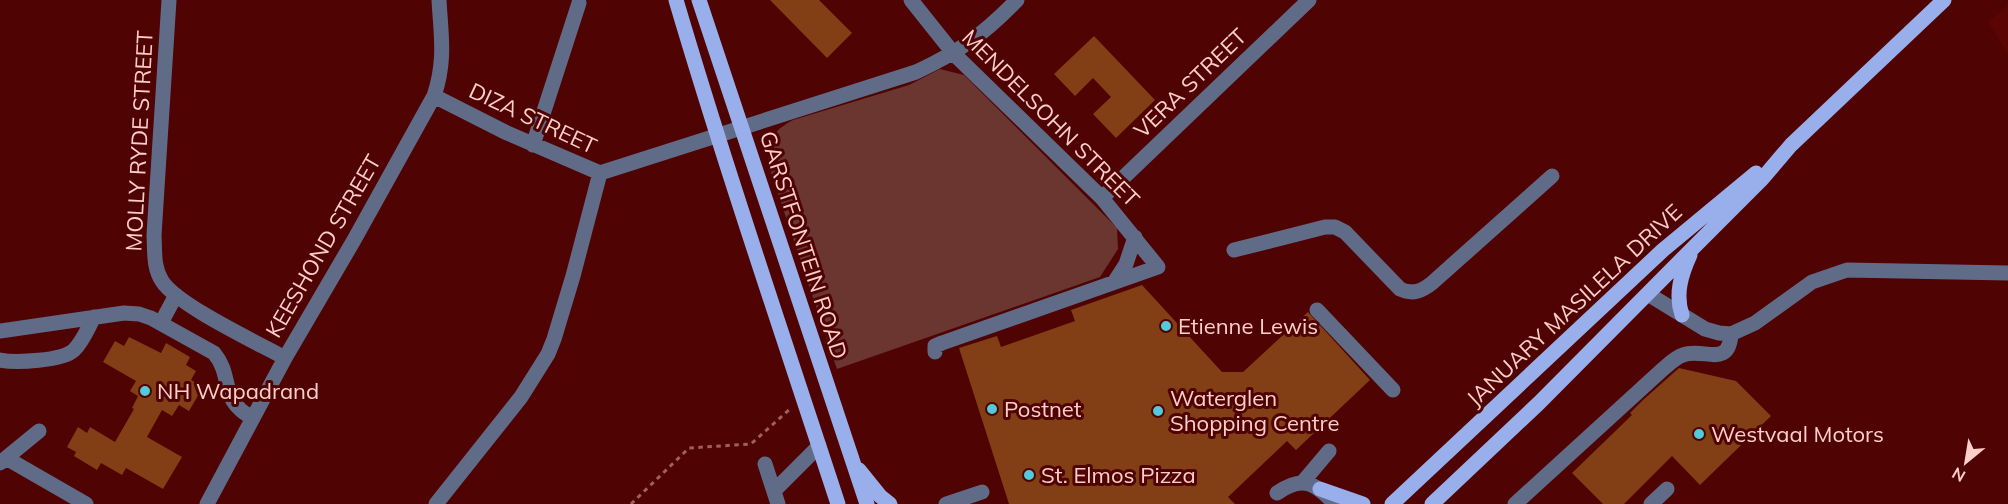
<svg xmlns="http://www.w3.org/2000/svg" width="2008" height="504" font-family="Mulish,sans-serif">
<rect width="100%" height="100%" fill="#4f0303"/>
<path fill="#5a0404" d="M2008 5V54L1988 22Z"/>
<path fill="#6a362f" d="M940 69 964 75 1117 228 1118 249 1100 277 837 369 768 164C769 139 770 133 793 120L909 85Z"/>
<path fill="#823f16" d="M770 0H819L852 33 827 58Z
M1094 36 1155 100 1116 138 1093 114 1111 97 1093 78 1075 96 1054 74Z
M1142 285 1222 372H1243L1308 312 1370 380 1296 450 1287 441 1228 497 1235 504H1009L959 348 997 336 1001 347 1075 321 1071 310Z
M129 337 161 353 166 343 190 357 186 365 196 371 191 380 203 387 189 411 179 405 172 416 162 410 147 437 182 457 163 489 126 468 122 475 101 463 97 470 74 456 76 452 67 447 78 427 87 433 90 427 115 442 134 409 132 408 138 396 130 391 136 381 103 362 115 341 124 346Z
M1679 368 1736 381 1771 416 1700 485 1672 456 1624 504H1603L1572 473 1632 415 1630 413 1643 400Z"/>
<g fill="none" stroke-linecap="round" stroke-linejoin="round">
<path stroke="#9f605d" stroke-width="3" stroke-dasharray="4.5 4.5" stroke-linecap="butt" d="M631 504 689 448 751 444 791 408"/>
<path stroke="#606b88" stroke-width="15" d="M169 0 154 235C155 251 153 267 162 281 177 305 256 342 285 358
M911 0 954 54 1102 198 1158 267 942 343 935 346V352
M434 96 505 132 600 173 916 72C959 52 984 34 1017 0
M533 145 579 3
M1102 198 1309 0
M1234 250 1325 227H1335L1345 232 1400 289C1413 295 1422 291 1432 283L1552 176
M1115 281 1126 264 1135 237
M1648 294 1705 329 1719 333 1731 334 1755 323 1812 282 1847 270 2008 273
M1317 310 1393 390
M161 323 176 295
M0 331 124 313 139 314 151 318 214 353C234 377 218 400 253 418
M0 360C15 363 63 361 74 350 83 341 88 328 94 317
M6 458 86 504
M0 463 39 431
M765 464 778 504
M1302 483 1329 451
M774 491 819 446
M1277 493C1303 475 1315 483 1335 504
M207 504 285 358 354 240 434 96C446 60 441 36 439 0
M436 504 521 397 548 354 554 339 573 276 600 173
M946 504 982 492
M1515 504 1663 369C1669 364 1676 357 1683 355 1703 347 1729 369 1731 334
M1651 504 1667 489"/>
<path stroke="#99afec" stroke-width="15" d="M676 0C726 169 783 336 838 504
M699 0 867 504
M1682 315C1675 294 1681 275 1690 255
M859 470 880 496 890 504
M1320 489 1363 504
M1392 504 1663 250 1756 173
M1432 504 1539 403 1694 247 1762 179 1791 145 1944 0"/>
</g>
<g fill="#53cadc" stroke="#4f0303" stroke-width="2">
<circle cx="1166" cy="326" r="6"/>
<circle cx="145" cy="391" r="6"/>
<circle cx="992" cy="409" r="6"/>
<circle cx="1158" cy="411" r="6"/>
<circle cx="1699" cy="434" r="6"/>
<circle cx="1029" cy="475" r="6"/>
</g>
<g text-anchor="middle" stroke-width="6" stroke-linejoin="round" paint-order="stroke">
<g font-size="22" fill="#fdcfc8" stroke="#4f0303">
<text transform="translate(1190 83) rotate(-44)" y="8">VERA STREET</text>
<text transform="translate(533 118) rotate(25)" y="8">DIZA STREET</text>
<text transform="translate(1051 118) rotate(45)" y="8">MENDELSOHN STREET</text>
<text transform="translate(139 141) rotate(-87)" y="8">MOLLY RYDE STREET</text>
<text transform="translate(804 245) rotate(72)" y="8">GARSTFONTEIN ROAD</text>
<text transform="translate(323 246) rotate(-60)" y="8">KEESHOND STREET</text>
<text transform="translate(1574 305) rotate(-43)" y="8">JANUARY MASILELA DRIVE</text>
</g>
<g font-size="22" fill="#fdcfc8" stroke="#4f0303" text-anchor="start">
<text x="1178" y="334">Etienne Lewis</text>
<text x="157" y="399">NH Wapadrand</text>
<text x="1170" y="406">Waterglen<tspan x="1170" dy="25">Shopping Centre</tspan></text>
<text x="1004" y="417">Postnet</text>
<text x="1711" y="442">Westvaal Motors</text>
<text x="1041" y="483">St. Elmos Pizza</text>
</g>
</g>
<g transform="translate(1966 462) rotate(210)" stroke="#4f0303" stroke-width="4.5" paint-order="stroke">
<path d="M0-4.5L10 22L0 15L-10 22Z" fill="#fdcfc8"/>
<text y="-9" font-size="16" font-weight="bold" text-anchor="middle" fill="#fdcfc8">N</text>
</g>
</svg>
